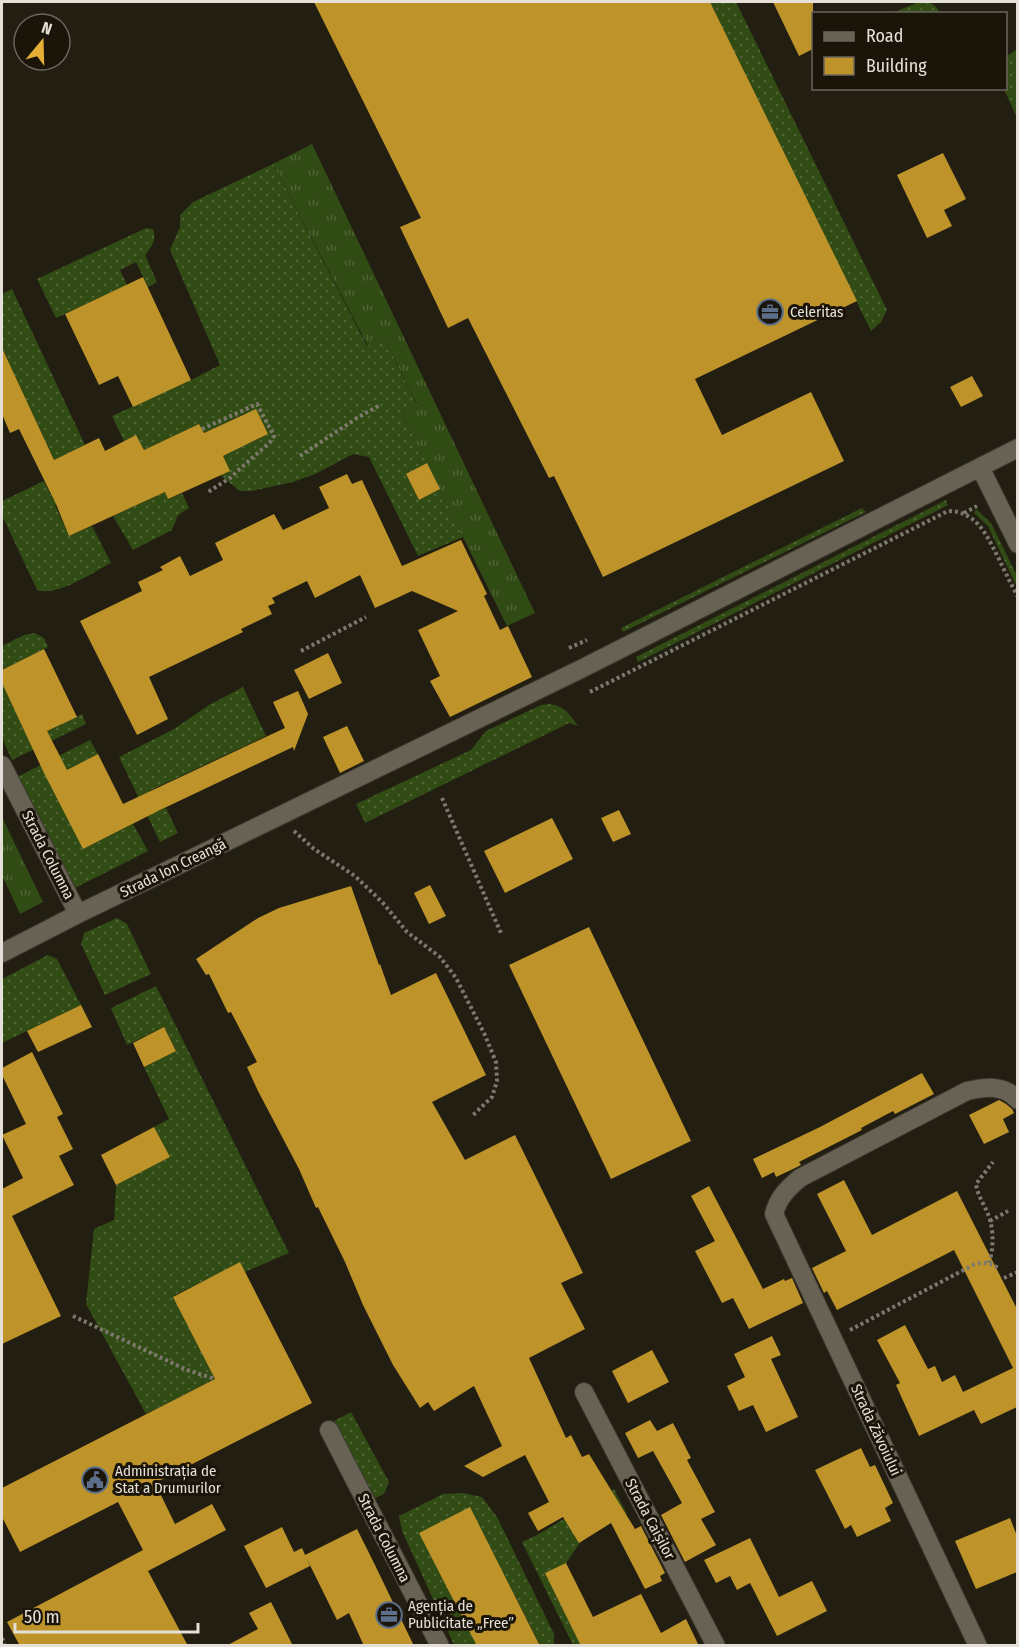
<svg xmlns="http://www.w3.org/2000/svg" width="1019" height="1647" font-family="'Fira Sans Condensed',sans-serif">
<defs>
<pattern id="grass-tufts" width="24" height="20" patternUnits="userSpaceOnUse" patternTransform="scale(1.5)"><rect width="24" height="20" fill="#314b14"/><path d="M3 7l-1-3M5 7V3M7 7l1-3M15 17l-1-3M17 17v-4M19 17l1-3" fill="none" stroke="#4f6535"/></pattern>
<pattern id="garden-dots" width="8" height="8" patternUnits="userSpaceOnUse" patternTransform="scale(1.5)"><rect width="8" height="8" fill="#314b14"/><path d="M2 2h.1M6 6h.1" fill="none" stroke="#4f6535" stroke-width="1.8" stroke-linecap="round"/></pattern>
</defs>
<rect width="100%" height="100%" fill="#231e12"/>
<path fill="url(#grass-tufts)" d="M312 144 535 613 507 626 402 414 417 404 384 338 368 346 273 164Z
M2 817 43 902 20 914 2 875Z"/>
<path fill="url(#garden-dots)" d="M710 2H736L887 310 881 322 871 331Z
M919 2C931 1 935 4 940 13H892Z
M1017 49V118L1004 89 1006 88V57Z
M273 164 367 346 384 338 417 405 402 414 427 463 406 475 419 500 440 489 463 537 418 556 369 457 353 454 315 474 293 482 252 491H240L220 475 223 456 268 434 258 415 246 413 204 433 199 424 144 450 136 436 124 441 112 416 191 380 220 365 170 250 180 227V215L193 202Z
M146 228 153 229C157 240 152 246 145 255L157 282 148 287 136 262 120 270 127 285 56 318 37 279Z
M12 289 85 445 54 460 2 348V294Z
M123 473 55 505 69 536 92 526 111 563C93 572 58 597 37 590L2 515V501L44 481 53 499 69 491Z
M165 492 169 499 182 493 189 508 178 515 172 530 133 550 113 516Z
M946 500 948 505 638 662 636 657Z
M862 508 866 512 623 632 621 628Z
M976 509 991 523 1017 576V587L988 526 974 513Z
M34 633 44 638 48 647 2 670V646L24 635Z
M2 683 29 740 82 714 86 724 12 760 2 738Z
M243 687 266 736 149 791 159 811 166 808 178 833 160 842 119 757 174 729 209 705Z
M550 704C565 706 570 715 578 726L569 723 365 823 356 804 471 750 486 731 541 705Z
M90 740 98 754 67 770 83 849 133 824 148 851 73 889 17 777Z
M117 918 127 924 151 974 105 995 81 944 84 933Z
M48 955 57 959 81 1005 2 1043V979Z
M156 986 289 1253 245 1272 240 1263 173 1296 215 1379 146 1414 86 1304 94 1229 114 1220 116 1185 170 1157 154 1127 169 1119 144 1067 176 1050 164 1027 127 1045 111 1008Z
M351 1412 389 1482 384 1494 373 1499 334 1421Z
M614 1489 627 1514H626L613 1495 566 1563 581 1645H573L522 1542 537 1535Z
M462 1493 482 1497 497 1517 554 1634V1645H540L470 1508 477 1645H454L402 1531 399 1516 443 1494Z"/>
<path fill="#be942a" d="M314 2H710L857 301 695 379 722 435 811 392 844 461 603 577 554 476 549 478 468 318 448 328 400 227 421 218Z
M773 2H813V49L799 56Z
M943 153 966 199 944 210 952 226 927 238 897 175Z
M143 277 191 380 133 407 118 376 99 385 65 314Z
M2 348 54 460 99 438 105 451 136 435 144 450 199 424 204 433 256 409 268 434 223 456 230 471 168 499 165 492 69 536 56 504 19 429 10 433 2 414Z
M972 376 983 396 961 407 950 387Z
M427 463 440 489 419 500 406 474Z
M347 474 352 484 362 480 402 566 461 540 487 594 484 596 500 630 508 626 532 677 450 717 430 681 440 676 418 630 458 611 412 591 375 608 360 575 315 598 307 581 272 598 275 603 268 606 272 614 241 629 243 632 149 677 168 719 137 735 80 621 142 591 138 582 163 570 160 567 180 556 190 576 223 560 215 543 274 514 283 530 329 508 319 487Z
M44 649 77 717 47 731 67 770 98 754 123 804 285 728 273 702 298 691 308 714 294 751 293 747 158 811 83 849 44 773 2 683V670Z
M328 653 342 683 309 699 294 670Z
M347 726 364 761 340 773 323 737Z
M619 810 631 834 613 842 601 818Z
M552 818 573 859 505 893 484 851Z
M430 885 446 916 429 924 414 893Z
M351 886 379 965 380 964 391 995 436 973 486 1075 432 1102 465 1160 515 1135 583 1273 561 1283 585 1329 529 1358 566 1438 571 1435 582 1457 589 1454 635 1529 641 1526 665 1573 660 1576 662 1581 645 1589 611 1523 579 1543 563 1517 538 1531 528 1513 549 1502 525 1455 483 1477 464 1466 502 1446 474 1386 434 1411 428 1402 420 1408 393 1365 363 1305 345 1262 318 1207 316 1208 299 1169 258 1091 247 1067 257 1062 231 1012 228 1013 209 974 206 975 196 959 258 918 279 908Z
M589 927 691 1141 611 1179 509 965Z
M81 1005 92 1027 38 1052 27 1031Z
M164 1027 176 1051 144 1067 133 1043Z
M32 1052 63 1114 57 1117 73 1149 59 1156 74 1185 12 1216 61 1316 2 1344V1189L23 1178 2 1135 26 1124 2 1075V1068Z
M922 1073 934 1094 895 1114 893 1111 861 1128 862 1130 799 1162 801 1165 793 1169 776 1177 774 1172 762 1178 753 1159 820 1127Z
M999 1100 1006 1104 1012 1109 1014 1113 1003 1119 1009 1132 984 1144 969 1115Z
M154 1127 170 1157 116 1185 101 1155Z
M844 1180 872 1235 957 1191 1017 1309V1407L981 1424 974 1410 919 1436 896 1385 900 1383 877 1340 905 1325 928 1369 935 1366 942 1382 955 1375 963 1392 1013 1368 954 1250 837 1310 827 1291 824 1293 812 1268 846 1251 817 1194Z
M709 1186 763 1289 784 1279 785 1281 792 1278 803 1303 749 1329 733 1298 722 1303 695 1251 715 1241 691 1196Z
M240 1262 312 1403 155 1483 175 1524 212 1504 226 1530 148 1571 188 1646H20L7 1622 143 1550 118 1502 20 1552 2 1517V1488L215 1379 173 1297Z
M772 1336 781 1355 771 1359 798 1417 766 1432 753 1405 739 1411 727 1386 745 1377 734 1354Z
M652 1350 669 1382 628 1403 612 1371Z
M650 1420 657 1431 673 1423 691 1458 687 1460 715 1512 701 1519 716 1545 685 1562 661 1515 682 1503 653 1451 638 1458 625 1433Z
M861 1448 870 1467 875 1465 893 1503 885 1508 891 1521 857 1537 851 1525 845 1529 815 1470Z
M470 1507 540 1646H477L419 1533Z
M1010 1518 1017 1536V1572L976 1589 955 1541Z
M282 1527 294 1552 302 1548 310 1566 266 1588 244 1546Z
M357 1529 374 1563 414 1646H364L349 1613 337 1620 305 1555Z
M750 1538 779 1597 812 1581 827 1611 777 1636 750 1583 737 1590 730 1576 716 1583 704 1560Z
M566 1563 593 1617 641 1594 661 1633 686 1619 699 1646H581L545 1573Z
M271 1602 293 1646H226L258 1629 249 1613Z"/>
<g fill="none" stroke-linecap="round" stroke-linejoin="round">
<g stroke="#3c3830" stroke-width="20">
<path id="minor" d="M980 467 1018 544
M2 765 78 914
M2 953 78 914 579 670 1018 448
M584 1392 716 1646
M329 1430 440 1646
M978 1646 774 1214C778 1198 787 1189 800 1178L967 1091C985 1087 1004 1084 1018 1100"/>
</g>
<path stroke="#7e796f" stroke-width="4" stroke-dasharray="3 3" stroke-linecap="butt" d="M202 429 257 404 274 436 270 442 230 478 208 492
M300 456 357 418 380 405
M964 513 977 506
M569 648 587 640
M301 651 366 617
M590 692 948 511C977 511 987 536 999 559 1005 572 1011 584 1018 597
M442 798 501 933
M294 831 314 849 355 876 383 903 407 932 440 957 456 978 484 1033 496 1062 497 1081 492 1097 472 1116
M990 1221 1008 1211
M989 1263C993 1251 994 1234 990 1220 987 1208 978 1198 976 1184L993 1162
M1004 1278 1018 1272
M73 1316 187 1370 215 1379
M850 1330 975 1264C985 1262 991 1263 1000 1269
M2 1638 5 1646"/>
<use href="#minor" stroke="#686254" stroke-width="18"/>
</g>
<defs>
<g id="office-ring" transform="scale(1.35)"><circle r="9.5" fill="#1a1409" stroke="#5c6f8a" stroke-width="1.5"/><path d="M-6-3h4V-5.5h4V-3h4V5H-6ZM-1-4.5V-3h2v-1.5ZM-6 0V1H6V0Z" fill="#5c6f8a"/></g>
<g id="civic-ring" transform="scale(1.35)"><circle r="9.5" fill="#1a1409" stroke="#5c6f8a" stroke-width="1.5"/><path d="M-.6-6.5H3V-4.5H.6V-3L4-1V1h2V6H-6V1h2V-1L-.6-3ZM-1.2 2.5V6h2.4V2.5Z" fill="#5c6f8a"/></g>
</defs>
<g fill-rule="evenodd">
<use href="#office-ring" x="770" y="312"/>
<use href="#civic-ring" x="95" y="1480"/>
<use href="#office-ring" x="389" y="1615"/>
</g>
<g text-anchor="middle" stroke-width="6" stroke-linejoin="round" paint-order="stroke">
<g font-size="15" fill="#e4e0d8" stroke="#1a1409" text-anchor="start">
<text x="790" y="317">Celeritas</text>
<text x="115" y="1476">Administrația de<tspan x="115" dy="17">Stat a Drumurilor</tspan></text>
<text x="408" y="1611">Agenția de<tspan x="408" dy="17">Publicitate „Free”</tspan></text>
</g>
<g font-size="15" fill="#e4e0d8" stroke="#1a1409">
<text transform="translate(48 855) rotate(63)" y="5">Strada Columna</text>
<text transform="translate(173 868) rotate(-26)" y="5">Strada Ion Creangă</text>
<text transform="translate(876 1430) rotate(65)" y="5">Strada Zăvoiului</text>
<text transform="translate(650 1519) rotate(62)" y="5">Strada Caișilor</text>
<text transform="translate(384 1538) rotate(63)" y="5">Strada Columna</text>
</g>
</g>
<rect width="1019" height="1647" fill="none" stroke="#e4e0d8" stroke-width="6"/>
<rect x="812" y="12" width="195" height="78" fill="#1a1409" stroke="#6b665c" stroke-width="1.5"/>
<rect x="824" y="32" width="30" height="9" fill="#686254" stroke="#6b665c" stroke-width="1.5"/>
<text x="866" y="42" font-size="18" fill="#e4e0d8">Road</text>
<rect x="824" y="57" width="30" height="18" fill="#be942a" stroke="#6b665c" stroke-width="1.5"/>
<text x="866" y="72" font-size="18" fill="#e4e0d8">Building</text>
<g transform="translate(42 42) rotate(19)"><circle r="28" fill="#1a1409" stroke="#6b665c" stroke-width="1.5"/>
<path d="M0-4.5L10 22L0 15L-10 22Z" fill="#e4ae35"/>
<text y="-9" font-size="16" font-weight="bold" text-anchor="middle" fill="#e4e0d8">N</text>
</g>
<path d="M15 1623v9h183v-9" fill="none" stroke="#e4e0d8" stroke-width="3"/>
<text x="24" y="1623" font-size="18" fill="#e4e0d8" stroke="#1a1409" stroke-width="4.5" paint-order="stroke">50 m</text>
</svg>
